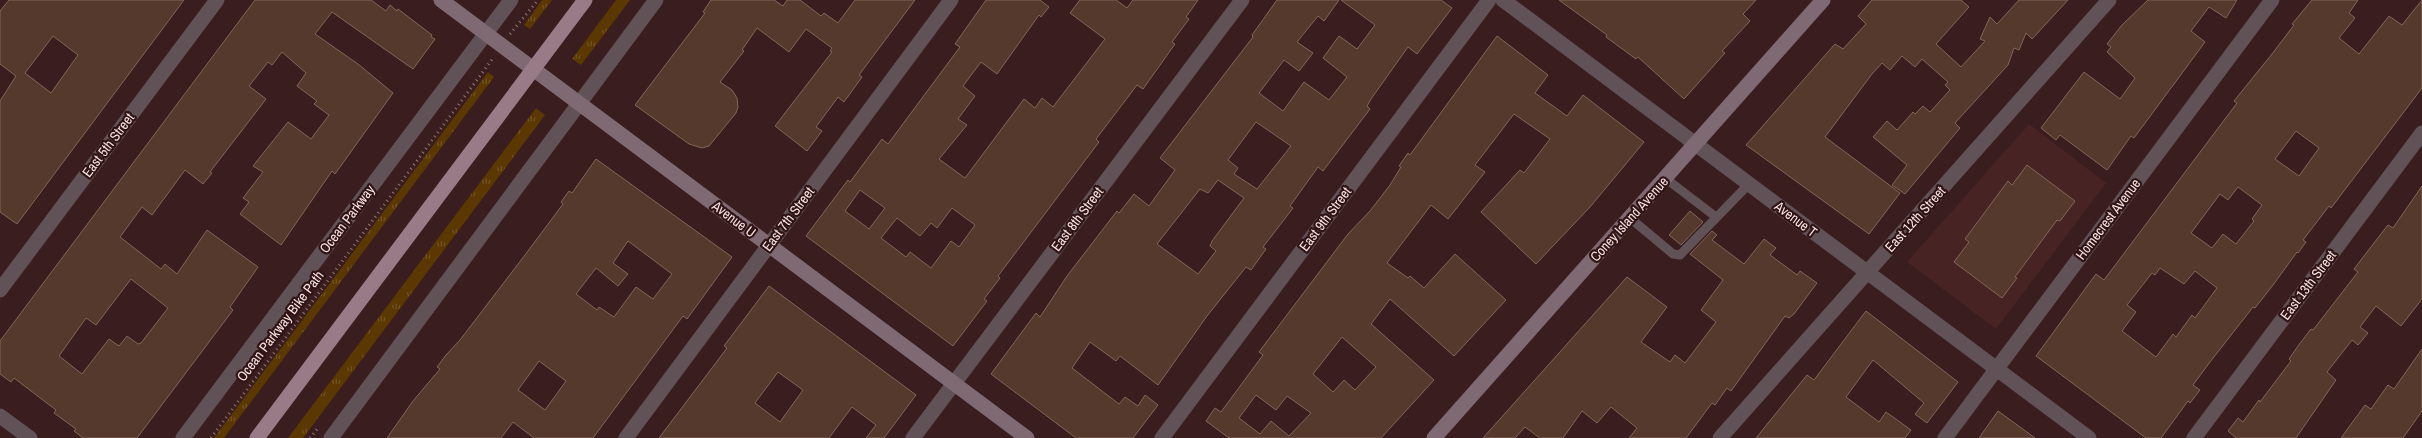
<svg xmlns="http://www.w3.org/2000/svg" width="2422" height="438" font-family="'Archivo Narrow',sans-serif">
<defs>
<pattern id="grass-tufts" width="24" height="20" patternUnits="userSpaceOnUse" patternTransform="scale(1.25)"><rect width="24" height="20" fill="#5a3800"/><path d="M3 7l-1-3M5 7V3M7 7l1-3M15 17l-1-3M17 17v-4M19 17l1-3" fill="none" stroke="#725425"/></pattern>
</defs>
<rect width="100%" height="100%" fill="#3a1d1e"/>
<path fill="#472324" d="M2029 124 2106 183 1996 329 1907 262Z"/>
<path fill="url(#grass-tufts)" d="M542 0H552L530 29 524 25Z
M616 0H630L581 65 572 59Z
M488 72 494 77 224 438H214Z
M536 108 545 115 303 438H288Z"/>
<path fill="#54392c" stroke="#846658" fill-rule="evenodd" d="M9 0H184L17 224 0 212V101L16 76 0 64V11ZM53 36 78 55 51 93 25 73Z
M255 0H371L386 11 390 5 397 11 398 9 432 35 431 37 435 39 413 69 332 12 315 34 358 64 393 93 335 174 332 171 281 245 240 214 249 202 243 198 263 172 253 166 288 122 311 139 329 115 314 104 317 101 297 86 306 73 282 52 272 65 268 62 249 86 266 99 210 172 212 173 203 184 185 170 152 215 142 207 120 237 161 269 165 264 177 274 207 230 258 267 230 307 233 310 137 438H83L74 431 76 429 54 413 56 410 14 378 11 382 0 374V341ZM131 279 168 308 141 343 138 344 127 336 119 346 109 339 82 374 59 356 86 318 96 325Z
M711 0H774L783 6 787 0H800L821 16 824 13 838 23 855 0H915L859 75 862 77 844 102 838 97 816 127 822 131 807 151 775 126 832 52 830 51 832 48 806 29 789 52 757 28 742 50 744 51 720 82 732 90 737 98 738 107 736 113 709 146 702 148 689 144 635 105 705 13 703 12Z
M986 0H1040L1049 7 1041 17 1039 15 997 74 981 62 963 86 975 96 958 119 967 125 939 159 965 178 1024 99 1035 108 1042 98 1053 107 1105 39 1070 13 1080 0H1116L1127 8 1133 0H1198L1186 17 1189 19 1172 42 1175 44 1143 89 1137 85 1096 139 1099 142 998 276 1000 278 984 299 987 301 953 346 806 236 848 180 850 182 882 139 888 144 960 47 955 44ZM860 190 885 208 869 229 845 211ZM952 208 975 225 959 247 951 241 931 268 910 252 906 257 881 238 897 218 920 236 931 223 937 228Z
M1277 0H1339L1324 21 1318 16 1297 42 1313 53 1299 71 1284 60 1259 93 1283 111 1304 82 1329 100 1347 77 1323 58 1339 36 1357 49 1375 25 1341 0H1441L1452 8 1417 54 1408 47 1371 99 1367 106 1370 109 1323 171 1318 167 1290 206 1293 208 1263 247 1266 249 1251 270 1246 267 1207 316 1158 385 1120 356 1116 361 1090 342 1072 368 1119 404 1125 397 1138 406 1145 395 1158 405 1133 438H1076L991 374 1036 313 1040 317 1067 276 1117 211 1119 213 1134 194 1149 206 1175 170 1160 158 1253 37 1252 35ZM1256 122 1291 146 1257 189 1234 174 1238 168 1228 160ZM1218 180 1244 198 1212 241 1210 246 1216 251 1198 274 1157 244 1200 189 1208 193Z
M1559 0H1756L1743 14 1750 21 1722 51 1725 53 1684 99 1638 57 1636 59 1606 37 1607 35Z
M1872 0H1961L1969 7 1936 44 1961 67 1985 41 1980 39 1990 17 1997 24 2019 0H2068L2032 39 2026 33 2019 50 2014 48 2008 65 1955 123 1960 128 1905 194 1892 185 1907 165 1873 137 1887 121 1897 130 1913 112 1915 114 1923 106 1930 112 1950 90 1945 85 1948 82 1922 59 1915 67 1902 56 1890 70 1882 63 1872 74 1825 137 1900 193 1869 234 1746 145 1835 44 1843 49 1866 24 1858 16Z
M2148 0H2237L2226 18 2209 7 2191 31 2205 42 2134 138 2131 136 2107 170 2060 135 2056 140 2041 128 2084 72 2120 99 2135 78 2107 52 2111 47 2107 44 2122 25Z
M2312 0H2358L2349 13 2355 18 2339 38 2359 54 2389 16 2402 25 2422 0V88L2331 208 2329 206 2303 240 2306 242 2298 253 2297 252 2273 285 2255 308 2253 307 2210 362 2193 385 2200 390 2190 403 2188 401 2161 438H2146L2036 356 2096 274 2104 280 2237 103 2234 101 2272 54 2294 25 2292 24ZM2296 131 2319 148 2299 176 2275 159ZM2238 187 2262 205 2252 219 2254 221 2236 244 2223 234 2212 248 2191 233 2220 194 2228 200ZM2160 268 2184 284 2195 271 2217 288 2195 318 2192 315 2176 337 2173 334 2156 357 2122 331 2136 312 2127 305 2152 273 2155 275Z
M1497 36 1548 75 1535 93 1553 106 1567 116 1583 95 1644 142 1590 207 1536 264 1481 212 1520 170 1524 173 1550 139 1514 114 1475 165 1485 172 1448 219 1431 205 1387 263 1408 278 1410 276 1424 288 1455 254 1506 300 1454 356 1390 299 1371 324 1434 380 1381 438H1229L1206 421 1215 408 1221 412 1263 355 1259 352 1348 234 1370 211 1390 185 1401 167 1399 166 1408 153 1410 155ZM1342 337 1376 367 1355 390 1344 380 1333 392 1313 374ZM1256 395 1276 410 1287 396 1311 413 1289 436 1271 421 1260 434 1239 418Z
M596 159 732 257 687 319 683 316 593 438H534L513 422 501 438H387L413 401 440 369 437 367 446 355 460 340 525 255 563 204 561 202 569 191 572 193ZM628 241 672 274 653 299 636 287 614 317 599 307 597 310 576 294 596 268 618 286 628 274 613 263ZM539 361 566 381 545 410 518 390Z
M2027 165 2075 201 2060 221 2057 220 2015 277 2017 278 2002 298 1954 262 1969 242 1965 239 2008 181 2012 185Z
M2422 186V299L2401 326 2376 306 2360 327 2368 333 2358 345 2352 340 2327 372 2336 380 2296 438H2236L2228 431 2238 418 2243 422 2259 400 2260 402 2291 361 2289 359 2298 346 2311 329 2313 330 2358 272 2354 269 2374 243 2388 225 2393 228Z
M1690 211 1703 222 1681 245 1669 235Z
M1712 231 1717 235 1712 240 1744 264 1764 239 1776 248 1770 255 1797 275 1800 271 1817 283 1794 314 1789 318 1785 316 1731 391 1727 388 1715 405 1712 403 1686 438H1629L1637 428 1611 407 1597 423 1582 411 1563 438H1540L1525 427 1515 438H1483L1627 277 1667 307 1641 342 1670 362 1675 355 1685 363 1716 322 1701 310 1723 280 1690 254Z
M769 286 916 395 884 438H866L876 425 852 407 829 438H659L715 364 727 348 724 346ZM778 372 803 390 780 422 755 403Z
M1866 311 1958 382 1927 423 1915 414 1924 403 1873 360 1846 397 1879 422 1886 412 1911 430 1905 438H1756L1807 375 1814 380Z
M2422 349V411L2403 438H2341L2365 405 2371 409 2388 385 2394 389Z
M1998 411 2035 438H1979Z"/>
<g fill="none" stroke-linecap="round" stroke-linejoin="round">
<path stroke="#927979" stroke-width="3" stroke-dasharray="1 4" stroke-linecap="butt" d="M510 34 538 0
M211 438 494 57
M310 438 318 428"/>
<path stroke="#605257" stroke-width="9" d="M1665 178 1716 217
M1630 218 1673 254 1680 255 1749 184"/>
<path stroke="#605257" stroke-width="15" d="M1503 0 2089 438
M0 290 217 0
M0 416 30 438
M183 438 511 0
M331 438 656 0
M626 438 951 0
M913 438 1242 0
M1162 438 1489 0
M1720 438 2109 0
M1945 438 2272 0
M2194 438 2422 133"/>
<path stroke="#7f6972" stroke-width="15" d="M441 0 1027 438
M1434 438 1823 0"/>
<path stroke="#987b87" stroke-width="15" d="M257 438 585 0"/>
</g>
<g text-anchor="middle" stroke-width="4.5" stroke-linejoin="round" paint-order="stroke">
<g font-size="14" fill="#f6e1e1" stroke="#301415">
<text transform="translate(108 145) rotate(-53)" y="5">East 5th Street</text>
<text transform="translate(347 219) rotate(-53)" y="5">Ocean Parkway</text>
<text transform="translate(734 219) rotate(37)" y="5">Avenue U</text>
<text transform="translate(788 219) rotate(-53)" y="5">East 7th Street</text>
<text transform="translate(1077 219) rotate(-53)" y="5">East 8th Street</text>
<text transform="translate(1325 219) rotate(-53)" y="5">East 9th Street</text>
<text transform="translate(1629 219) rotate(-48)" y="5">Coney Island Avenue</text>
<text transform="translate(1796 219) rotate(37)" y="5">Avenue T</text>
<text transform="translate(1915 219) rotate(-48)" y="5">East 12th Street</text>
<text transform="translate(2108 219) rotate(-53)" y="5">Homecrest Avenue</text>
<text transform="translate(2308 285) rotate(-53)" y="5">East 13th Street</text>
<text transform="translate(280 326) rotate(-53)" y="5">Ocean Parkway Bike Path</text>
</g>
</g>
</svg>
